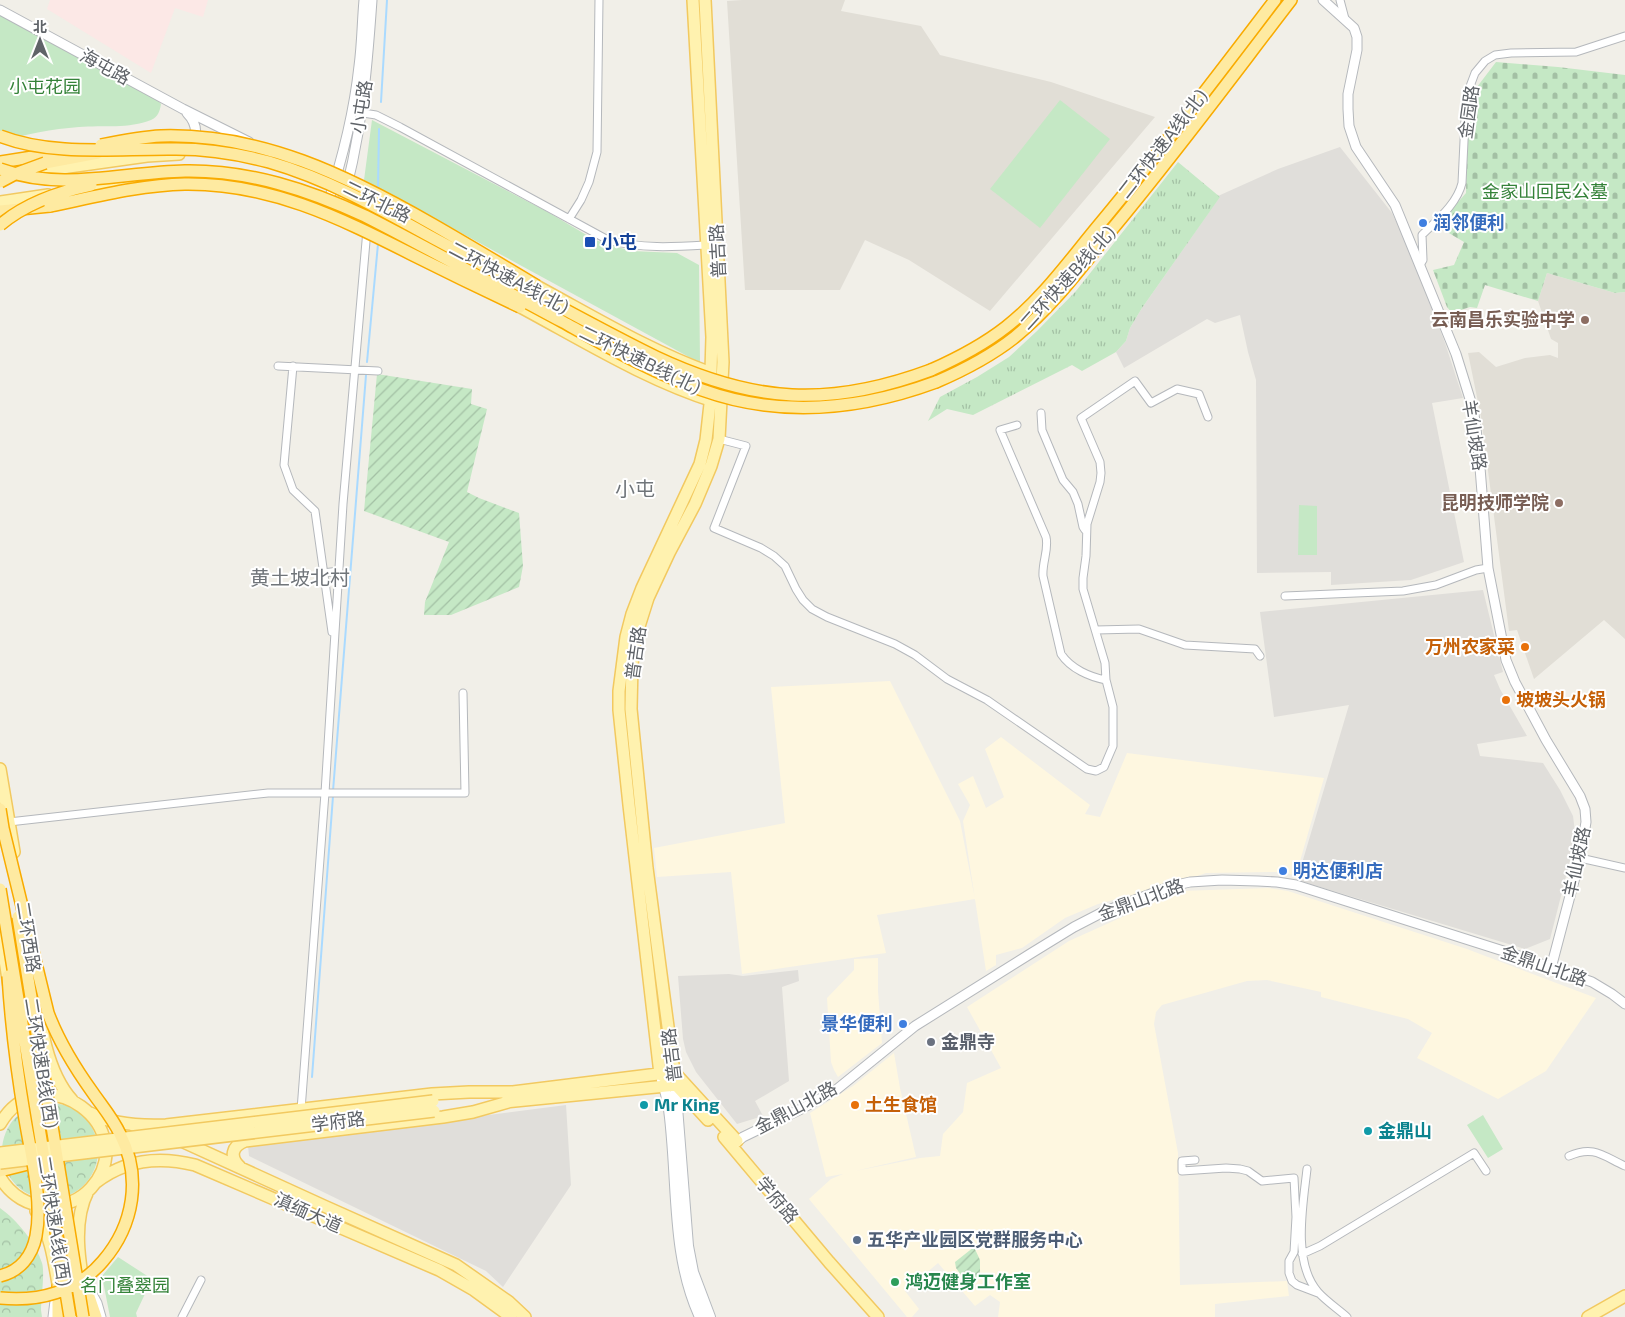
<svg xmlns="http://www.w3.org/2000/svg" width="1625" height="1317" font-family="'Exo 2','Noto Sans SC',sans-serif">
<defs>
<pattern id="grass-tufts" width="24" height="20" patternUnits="userSpaceOnUse" patternTransform="scale(1.25)"><rect width="24" height="20" fill="#c5e8c5"/><path d="M3 7l-1-3M5 7V3M7 7l1-3M15 17l-1-3M17 17v-4M19 17l1-3" fill="none" stroke="#a3c0a4"/></pattern>
<pattern id="forest-crowns" width="20" height="18" patternUnits="userSpaceOnUse" patternTransform="scale(1.25)"><rect width="20" height="18" fill="#c5e8c5"/><path d="M2 6a3 3 0 1 1 6 0M12 15a3 3 0 1 1 6 0" fill="none" stroke="#a3c0a4"/></pattern>
<pattern id="cemetery-stones" width="16" height="16" patternUnits="userSpaceOnUse" patternTransform="scale(1.25)"><rect width="16" height="16" fill="#c5e8c5"/><path d="M2 7V4a2 2 0 0 1 4 0v3zM10 15v-3a2 2 0 0 1 4 0v3z" fill="#a3c0a4"/></pattern>
<pattern id="garden-furrows" width="10" height="10" patternUnits="userSpaceOnUse" patternTransform="scale(1.25)"><rect width="10" height="10" fill="#c5e8c5"/><path d="M-1 1l2-2M0 10L10 0M9 11l2-2" fill="none" stroke="#a3c0a4"/></pattern>
</defs>
<rect width="100%" height="100%" fill="#f1efe8"/>
<path fill="#fef7e0" d="M890 681 960 821 975 899 877 915 886 953 742 974 731 872 657 877 654 848 785 823 771 687Z
M1001 737 1090 805 1085 814 1100 817 1127 753 1324 778 1296 875 1276 872 1206 873 1119 903 1117 899 1098 904 1065 918 1022 948 996 955V965L986 971 963 821 970 805 958 784 973 776 986 808 1004 797 985 749Z
M1269 888 1288 891 1467 949 1596 998 1546 1071 1498 1099 1417 1058 1432 1033 1408 1019 1321 997V992L1267 980 1247 981 1162 1005 1156 1012 1154 1024 1178 1153 1180 1285 1287 1281 1289 1296 1215 1304V1317H998L1000 1302 990 1295 975 1306 938 1263 905 1291 919 1309 912 1317H907L809 1199 831 1179 843 1174 826 1177 810 1113 853 1086 894 1053 900 1088 916 1157 855 1171 920 1158 940 1156 943 1134 963 1112 967 1083 1001 1068 967 1007 1069 941 1180 891Z
M878 958V991L882 1043 838 1077 834 1070 831 1062 827 998 854 970V959Z"/>
<path fill="#e0deda" d="M1340 147 1392 213 1409 248 1445 343 1463 398 1432 403 1464 562 1411 580 1331 585V572L1257 573 1256 380 1248 352 1240 315 1215 323 1207 319 1124 368 1116 352 1126 341 1130 328 1142 308 1219 198 1218 196 1278 169Z
M1483 590 1503 672 1494 675 1500 689 1527 736 1477 744 1480 756 1543 763 1560 790 1573 816 1575 832 1572 853 1550 939 1525 949 1297 880 1349 705 1274 717 1260 612Z
M798 970 799 981 782 987 789 1081 755 1101 763 1116 737 1124 696 1072 686 1052 683 1039 678 976 729 974 743 976Z
M566 1105 571 1185 503 1287 486 1271 249 1156 248 1146Z"/>
<path fill="#e1ded6" d="M742 0H845L841 11 921 26 940 55 1051 82 1155 117 990 311 909 260 865 240 840 290H745L727 1Z
M1547 273 1615 293 1625 292V639L1604 620 1534 679 1517 630 1509 631 1481 417 1468 353 1479 352 1496 367 1525 358 1550 355 1558 358V343L1551 339 1538 301Z"/>
<path fill="#fce8e6" d="M50 0H208L203 17 175 8 151 73 47 9Z"/>
<path fill="url(#grass-tufts)" d="M1178 162 1220 197 1142 308 1130 328 1126 341 1116 352 1082 371 1072 365 973 415 947 409 928 421 940 397 977 377 1009 357 1037 331 1076 291Z"/>
<path fill="url(#forest-crowns)" d="M2 1151a48 48 0 1 1 96 0a48 48 0 1 1-96 0Z
M0 1208C17 1220 36 1243 42 1263 45 1272 41 1299 41 1310L42 1317H0Z"/>
<path fill="url(#cemetery-stones)" d="M1496 62 1558 67 1625 75V292L1615 293 1547 273 1538 301 1485 285 1477 308 1470 307 1452 313 1447 307 1433 270 1454 265 1464 242 1437 226 1466 193 1467 138 1474 91Z"/>
<path fill="#c5e8c5" d="M0 12 156 98 161 104C160 111 158 117 151 120 129 129 103 125 79 127 52 129 26 134 0 142Z
M1060 100 1110 139 1040 228 990 189Z
M372 120 546 211 595 240 631 251 677 253 699 265 700 363 364 180Z
M1299 505 1317 506V555H1298Z
M1483 1115 1503 1149 1488 1158 1467 1125Z
M118 1257 152 1279 136 1313 137 1317H110L102 1276Z"/>
<path fill="url(#garden-furrows)" d="M377 374 472 389 471 404 487 409 467 492 479 498 519 513 523 566 519 587 451 615H424L425 602 449 542 364 511Z
M974 1247 980 1260V1278L968 1285 956 1268 955 1262Z"/>
<g fill="none" stroke-linecap="round" stroke-linejoin="round">
<path stroke="#aadaff" stroke-width="2" d="M381 102 387 0
M378 187 379 129
M367 362 378 244
M333 791 366 375
M312 1077 333 796"/>
<g stroke="#b5b8bc" stroke-width="9">
<path id="minor" d="M1340 0 1345 19
M363 113 376 115 400 127 608 240C642 249 673 247 707 245
M569 219 581 200 589 182 597 152 599 0
M1420 265 1423 260 1422 235C1437 220 1457 204 1462 183L1465 120 1469 89 1475 73 1485 61 1495 55 1511 53 1576 52 1625 36
M278 366 378 371
M293 366 284 465 293 490 315 511 332 632
M1041 413 1042 430 1063 480 1073 492 1078 504 1083 527 1085 530
M1017 425 1000 430 1046 537C1049 550 1042 562 1043 576L1061 654C1071 669 1090 677 1106 680
M719 439 746 446 714 528 761 548 774 556 785 566 796 589 803 600 812 609 827 617 895 644 915 655 947 679 987 700 1087 769 1096 771 1104 767 1113 746V707L1106 680 1105 663 1083 589V578L1086 556 1087 524 1100 482 1101 473 1100 462 1081 418 1135 381 1151 403 1177 389 1199 394 1208 417
M323 573 339 571
M1285 596 1403 591 1436 585 1476 570 1488 568
M1096 630 1139 629 1185 645 1255 649 1260 656
M9 822 268 793H465L463 693
M1580 858 1625 868
M301 1110 325 793 343 504 367 230
M1569 1156C1594 1145 1603 1156 1625 1166
M1195 1160 1182 1161V1171L1226 1168 1240 1169 1248 1171 1262 1181 1294 1178 1296 1217 1294 1252 1289 1261V1273L1292 1281 1297 1285 1318 1293
M1307 1169C1303 1205 1292 1262 1318 1292 1326 1301 1338 1309 1347 1317
M1302 1254 1320 1246 1474 1153 1486 1171
M91 1290 98 1303 102 1317
M52 1317 54 1301
M182 1317 201 1280"/>
</g>
<g stroke="#b5b8bc" stroke-width="11">
<path id="tertiary" d="M1323 0 1354 28 1357 37V50L1348 94V109L1349 126 1356 147 1395 205 1456 354 1470 399 1475 420 1479 455 1488 568 1506 660 1515 682 1546 740 1580 796 1585 809 1586 822 1580 858 1551 968
M0 10 183 109 249 142
M187 113C195 121 198 130 194 142
M327 206C342 160 354 113 359 66 362 44 362 22 364 0
M340 211C361 142 367 72 372 0
M732 1146 743 1137 801 1109 836 1090 915 1026 1030 954 1074 927 1103 912 1172 886 1190 882 1222 880 1258 881 1277 882 1296 885 1519 956 1592 982 1612 994 1625 1004"/>
</g>
<g stroke="#b6babf" stroke-width="12">
<path id="secondary" d="M662 1080C670 1103 671 1127 673 1152 677 1208 676 1265 700 1317
M675 1082 688 1246 693 1272 710 1317"/>
</g>
<g stroke="#f2c960" stroke-width="14">
<path id="primary" d="M26 173 147 156 179 154
M213 180C297 187 359 219 431 258
M347 187 390 207
M81 191 135 184
M0 202 48 195
M529 282C589 314 647 350 711 373
M513 303C579 338 645 380 716 402
M0 769 14 852
M0 928 9 986
M33 969C39 1011 43 1068 72 1100
M674 1072 647 868 631 709 632 664 636 636 648 598 669 553 695 504 711 466 719 439 723 362 705 0
M660 1074 629 805 619 710V691L626 637 632 614 642 588 700 464 706 440 710 404 712 337 693 0
M660 1074 676 1085 708 1120
M505 1093 674 1072 737 1141
M506 1102 676 1085
M90 1113C113 1125 141 1126 166 1125L432 1094 469 1092H511
M0 1124C42 1052 144 1128 91 1188 81 1199 66 1206 50 1206 29 1207 10 1195 0 1177
M133 1125 164 1134
M724 1137 829 1262 878 1317
M179 1140 324 1206 456 1265 509 1302 525 1317
M240 1167C229 1157 232 1146 245 1141L443 1117 473 1112 512 1101
M95 1183C124 1160 159 1156 195 1165L439 1270 474 1290 511 1317
M88 1191C69 1228 83 1278 89 1317
M36 1211C52 1236 55 1268 60 1296
M1588 1317 1625 1296"/>
</g>
<g stroke="#f9ab00" stroke-width="14">
<path id="trunk" d="M0 162 58 153
M45 163 98 153
M0 211 50 206
M931 370C958 358 983 345 1006 327 1042 299 1069 261 1098 226 1159 153 1217 76 1275 0
M936 382C964 370 991 356 1015 337 1051 308 1080 269 1109 233 1172 158 1231 78 1291 0
M0 1171 32 1163
M84 1282 96 1317
M58 1317V1287"/>
</g>
<use href="#minor" stroke="#fff" stroke-width="7"/>
<use href="#tertiary" stroke="#fff" stroke-width="9"/>
<use href="#secondary" stroke="#fff" stroke-width="10"/>
<use href="#primary" stroke="#fff2af" stroke-width="11"/>
<use href="#trunk" stroke="#feeaa1" stroke-width="11"/>
<g stroke="#f2c960" stroke-width="14" stroke-linecap="butt">
<path id="primary-bridge" d="M0 1153 433 1101
M0 1163 434 1111"/>
</g>
<g stroke="#f9ab00" stroke-width="14" stroke-linecap="butt">
<path id="trunk-bridge" d="M0 136C54 157 119 148 176 149 208 149 239 154 269 162 328 179 381 209 433 238 508 278 581 320 656 357 754 403 829 408 931 370
M101 145C121 141 141 137 161 136 261 133 348 176 432 224 467 244 502 265 537 286
M0 169C63 192 122 172 185 171 249 170 309 190 365 216 432 250 497 287 563 322 608 347 653 373 702 390 780 418 860 410 936 382
M0 182 15 174 45 163
M50 206C94 197 140 185 185 184 269 183 338 217 411 254 447 272 484 290 520 307
M0 225C26 203 58 192 91 185
M0 809 4 834
M0 889 70 1317
M18 917 83 1317
M0 1276C20 1271 32 1256 36 1236 43 1200 31 1156 25 1119 17 1072 11 1024 8 976
M0 1298C39 1302 77 1292 103 1261 134 1225 142 1177 120 1134 113 1119 102 1106 93 1093 75 1068 59 1042 48 1013L3 828"/>
</g>
<use href="#primary-bridge" stroke="#fff2af" stroke-width="11"/>
<use href="#trunk-bridge" stroke="#feeaa1" stroke-width="11"/>
</g>
<g fill="#3f7fe0" stroke="#fff" stroke-width="2">
<circle cx="1423" cy="223" r="5"/>
<circle cx="1283" cy="871" r="5"/>
<circle cx="903" cy="1024" r="5"/>
</g>
<rect fill="#1a4fb4" stroke="#fff" stroke-width="2" x="584" y="236" width="12" height="12" rx="2.5"/>
<g fill="#8d6e63" stroke="#fff" stroke-width="2">
<circle cx="1585" cy="320" r="5"/>
<circle cx="1559" cy="503" r="5"/>
</g>
<g fill="#e8710a" stroke="#fff" stroke-width="2">
<circle cx="1525" cy="647" r="5"/>
<circle cx="1506" cy="700" r="5"/>
<circle cx="855" cy="1105" r="5"/>
</g>
<circle fill="#6b7280" stroke="#fff" stroke-width="2" cx="931" cy="1042" r="5"/>
<g fill="#0f9aa8" stroke="#fff" stroke-width="2">
<circle cx="644" cy="1105" r="5"/>
<circle cx="1368" cy="1131" r="5"/>
</g>
<circle fill="#5c6f8a" stroke="#fff" stroke-width="2" cx="857" cy="1240" r="5"/>
<circle fill="#2e9e5b" stroke="#fff" stroke-width="2" cx="895" cy="1282" r="5"/>
<g text-anchor="middle" stroke-width="4" stroke-linejoin="round" paint-order="stroke">
<g font-size="18" fill="#5f6368" stroke="#fff">
<text transform="translate(105 67) rotate(29)" y="6">海屯路</text>
<text transform="translate(362 107) rotate(-81)" y="6">小屯路</text>
<text transform="translate(1469 112) rotate(-82)" y="6">金园路</text>
<text transform="translate(1163 144) rotate(-52)" y="6">二环快速A线(北)</text>
<text transform="translate(377 202) rotate(26)" y="6">二环北路</text>
<text transform="translate(718 251) rotate(-93)" y="6">普吉路</text>
<text transform="translate(509 278) rotate(28)" y="6">二环快速A线(北)</text>
<text transform="translate(1068 278) rotate(-48)" y="6">二环快速B线(北)</text>
<text transform="translate(640 360) rotate(26)" y="6">二环快速B线(北)</text>
<text transform="translate(1474 435) rotate(81)" y="6">羊仙坡路</text>
<text transform="translate(636 653) rotate(-82)" y="6">普吉路</text>
<text transform="translate(1577 862) rotate(-78)" y="6">羊仙坡路</text>
<text transform="translate(1141 900) rotate(-20)" y="6">金鼎山北路</text>
<text transform="translate(28 937) rotate(81)" y="6">二环西路</text>
<text transform="translate(1544 966) rotate(19)" y="6">金鼎山北路</text>
<text transform="translate(672 1055) rotate(-97)" y="6">普吉路</text>
<text transform="translate(41 1063) rotate(81)" y="6">二环快速B线(西)</text>
<text transform="translate(796 1108) rotate(-28)" y="6">金鼎山北路</text>
<text transform="translate(338 1122) rotate(-7)" y="6">学府路</text>
<text transform="translate(777 1200) rotate(50)" y="6">学府路</text>
<text transform="translate(308 1213) rotate(24)" y="6">滇缅大道</text>
<text transform="translate(54 1221) rotate(81)" y="6">二环快速A线(西)</text>
</g>
<g font-size="18" fill="#348238" stroke="#fff">
<text x="45" y="93">小屯花园</text>
<text x="1545" y="198">金家山回民公墓</text>
<text x="125" y="1292">名门叠翠园</text>
</g>
<g font-size="18" font-weight="bold" fill="#366cbe" stroke="#fff" text-anchor="start">
<text x="1433" y="229">润邻便利</text>
<text x="1293" y="877">明达便利店</text>
<text x="893" y="1030" text-anchor="end">景华便利</text>
</g>
<g font-size="18" font-weight="bold" fill="#164399" stroke="#fff" text-anchor="start">
<text x="601" y="248">小屯</text>
</g>
<g font-size="18" font-weight="bold" fill="#785e54" stroke="#fff" text-anchor="end">
<text x="1575" y="326">云南昌乐实验中学</text>
<text x="1549" y="509">昆明技师学院</text>
</g>
<g font-size="18" font-weight="bold" fill="#c56008" stroke="#fff" text-anchor="start">
<text x="1515" y="653" text-anchor="end">万州农家菜</text>
<text x="1516" y="706">坡坡头火锅</text>
<text x="865" y="1111">土生食馆</text>
</g>
<g font-size="18" font-weight="bold" fill="#5b616d" stroke="#fff" text-anchor="start">
<text x="941" y="1048">金鼎寺</text>
</g>
<g font-size="18" font-weight="bold" fill="#0d838f" stroke="#fff" text-anchor="start">
<text x="654" y="1111">Mr King</text>
<text x="1378" y="1137">金鼎山</text>
</g>
<g font-size="18" font-weight="bold" fill="#4e5e75" stroke="#fff" text-anchor="start">
<text x="867" y="1246">五华产业园区党群服务中心</text>
</g>
<g font-size="18" font-weight="bold" fill="#27864d" stroke="#fff" text-anchor="start">
<text x="905" y="1288">鸿迈健身工作室</text>
</g>
<g font-size="20" fill="#70757a" stroke="#fff">
<text x="635" y="496">小屯</text>
<text x="300" y="585">黄土坡北村</text>
</g>
</g>
<g transform="translate(40 40)" stroke="#ffffff" stroke-width="4" paint-order="stroke">
<path d="M0-4L9 19L0 12L-9 19Z" fill="#5f6368"/>
<text y="-8" font-size="14" font-weight="bold" text-anchor="middle" fill="#5f6368">北</text>
</g>
</svg>
